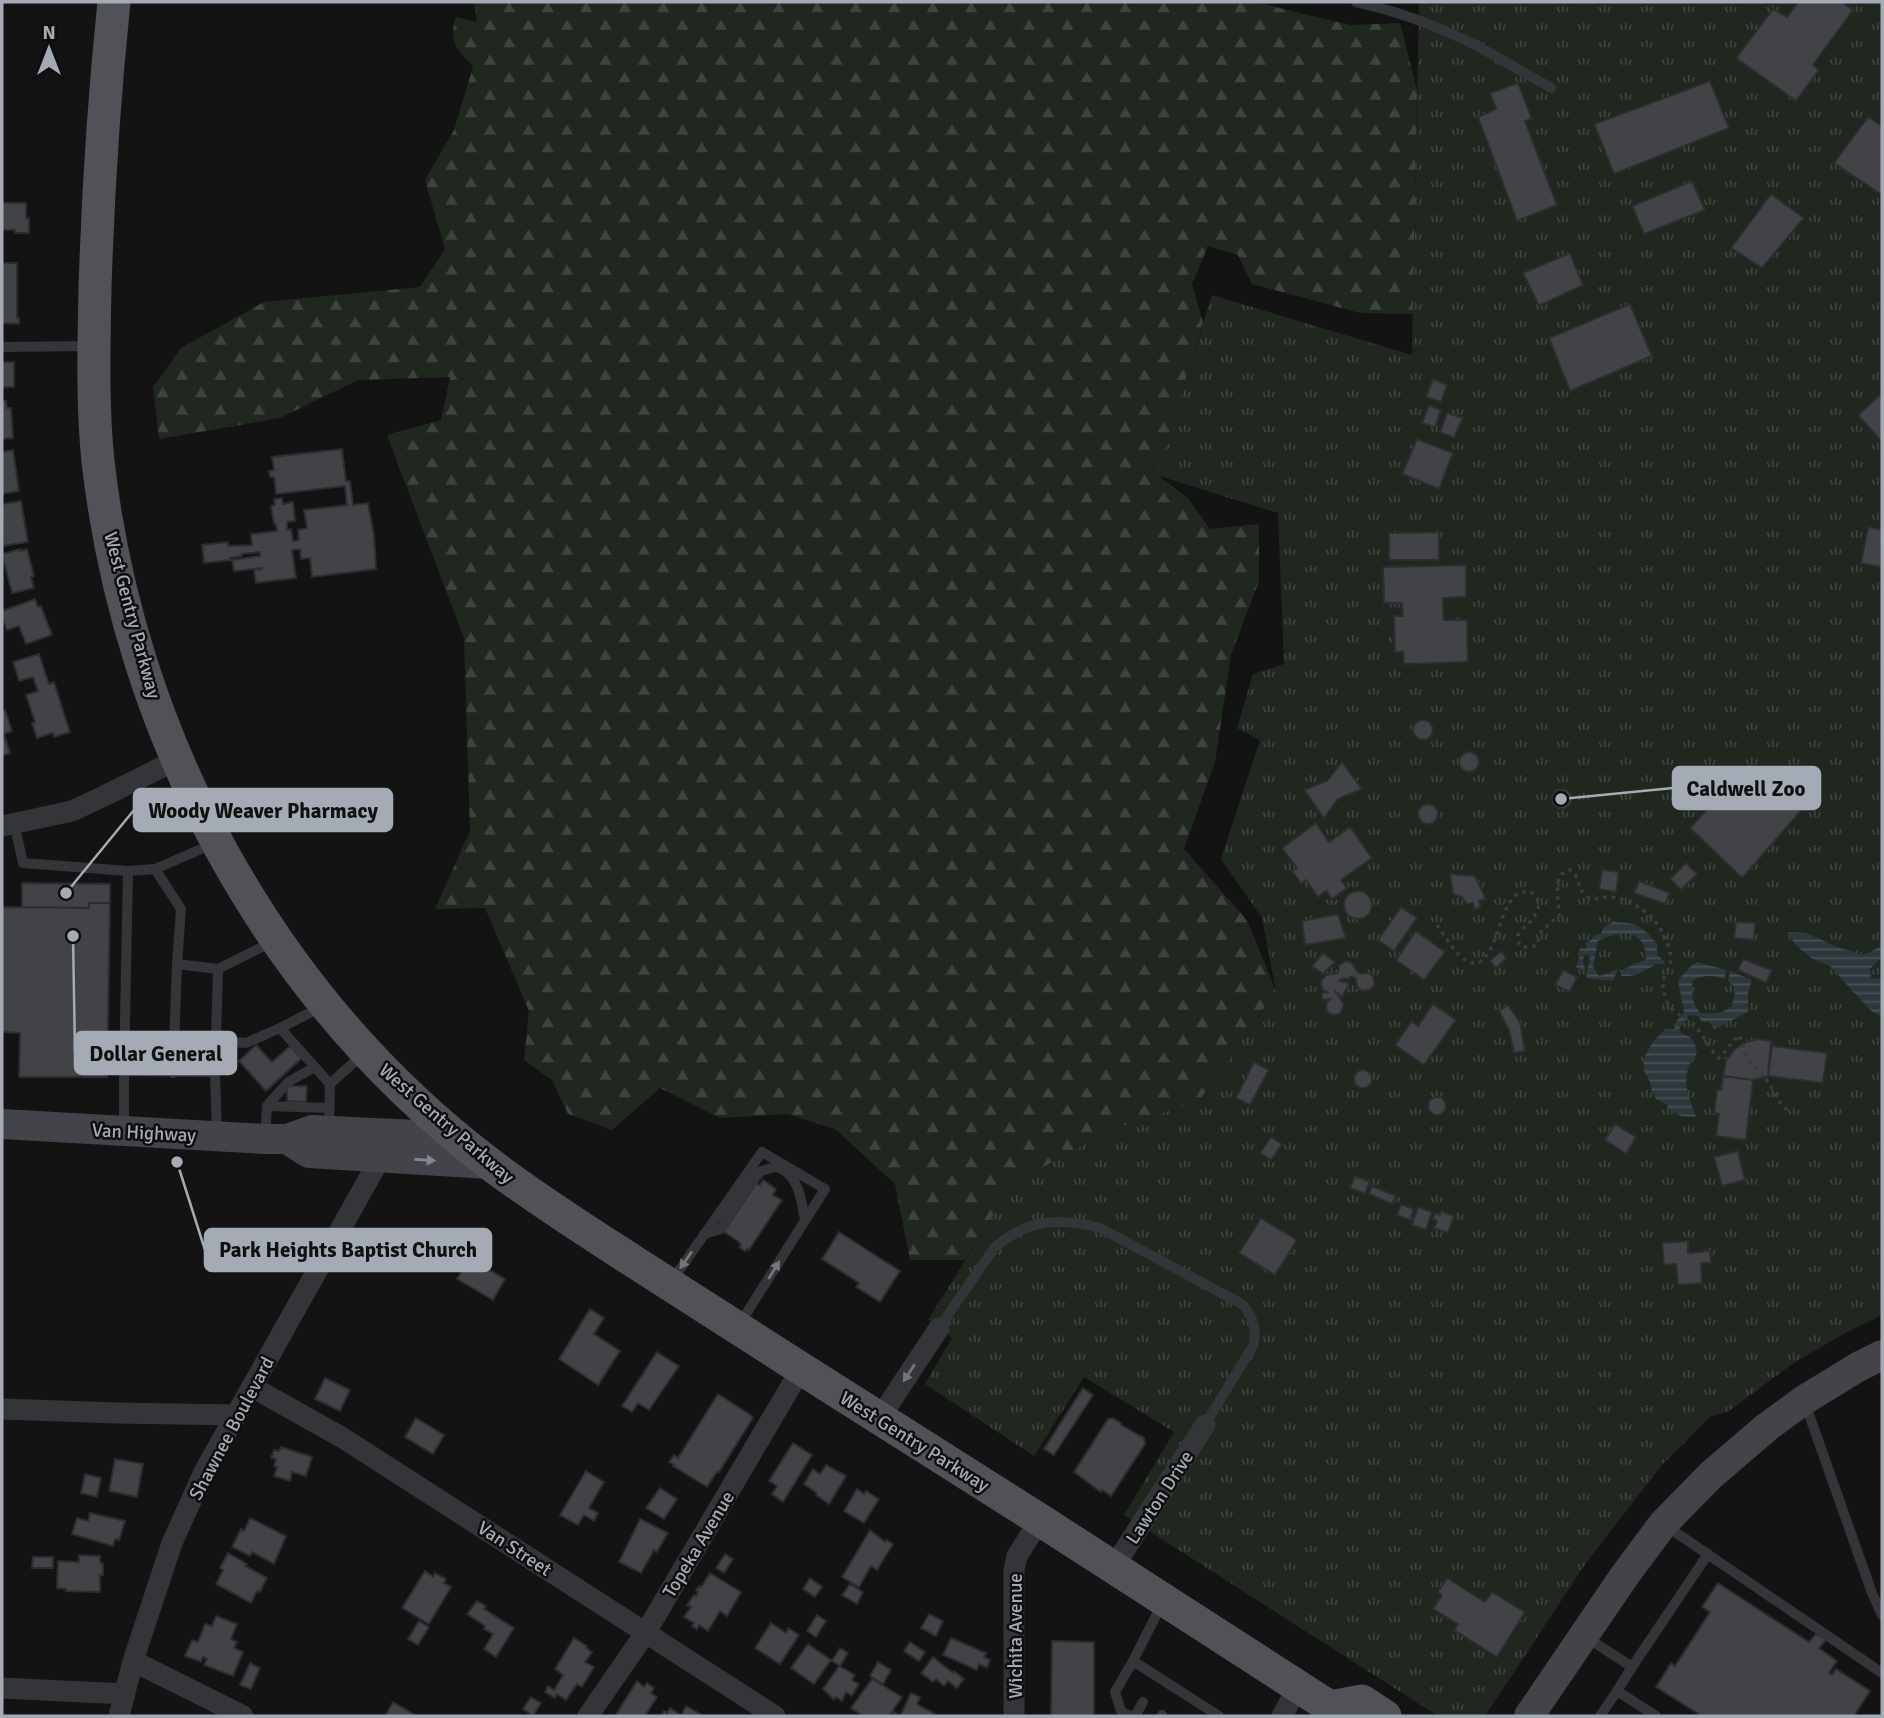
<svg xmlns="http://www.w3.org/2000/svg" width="1884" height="1718" font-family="Signika,sans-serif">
<defs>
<pattern id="forest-firs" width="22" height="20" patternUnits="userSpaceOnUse" patternTransform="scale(1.75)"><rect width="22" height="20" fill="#1f271f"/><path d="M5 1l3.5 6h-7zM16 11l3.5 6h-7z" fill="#3d443d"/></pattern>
<pattern id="park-tufts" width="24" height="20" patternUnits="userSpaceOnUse" patternTransform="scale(1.75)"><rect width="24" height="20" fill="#1f271f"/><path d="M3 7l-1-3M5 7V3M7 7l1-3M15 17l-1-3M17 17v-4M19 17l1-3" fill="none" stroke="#3d443d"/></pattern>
<pattern id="water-rules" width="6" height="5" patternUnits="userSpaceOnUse" patternTransform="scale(1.75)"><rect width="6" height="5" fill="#2d373c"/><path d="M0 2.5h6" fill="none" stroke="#485156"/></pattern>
</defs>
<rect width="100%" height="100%" fill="#131314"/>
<path fill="url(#forest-firs)" d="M474 2H1255L1350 25 1400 23 1417 90 1413 314 1360 313 1252 284 1238 255 1208 246 1192 284 1203 322 1157 475 1188 498 1210 529 1259 524V581L1231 655 1215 762 1184 849 1247 920 1276 991 1199 1101 1112 1129 1013 1184 965 1260H910L895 1184 835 1129 788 1114 720 1118 660 1088 612 1130 568 1114 552 1080 524 1060 529 1011 485 908 435 909 470 831 464 638 387 435 441 420 450 377 358 380 280 418 159 439 153 387 181 348 264 302 420 287 445 249 425 180 454 130 473 67C457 49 448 42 456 17L477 22Z"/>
<path fill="url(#park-tufts)" d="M1419 2H1882V1315L1845 1333 1792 1364 1729 1411 1710 1417 1661 1466 1586 1563 1485 1716H1438L1124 1515 1174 1432 1084 1377 1034 1456 925 1384 952 1338 928 1320 1013 1184 1112 1129 1199 1101 1276 991 1262 918 1221 859 1260 740 1237 728 1253 674 1284 664 1278 513 1156 475 1212 295 1412 355Z"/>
<path fill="url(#water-rules)" d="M1614 921C1618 923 1622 922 1627 923 1641 924 1649 934 1657 944V954L1666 964H1656C1647 971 1632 978 1621 976L1622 970 1646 959C1646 928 1620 930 1598 941L1593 967 1599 976 1618 969 1613 981 1586 978 1590 957 1586 954C1582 959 1582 961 1585 967L1583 971 1576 967 1579 958 1578 953 1581 947 1584 949 1587 947 1585 943 1591 940 1594 935 1601 934 1603 928Z
M1788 932 1806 933 1840 948 1863 955 1882 946V957L1870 969 1871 978 1882 979V1017L1871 1011 1830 966 1811 958 1795 944Z
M1697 962 1727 970 1724 979C1712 975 1705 975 1693 980 1691 993 1692 1002 1700 1013 1713 1014 1722 1014 1732 1006L1736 988 1728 981 1730 971 1752 980 1748 993V1012L1714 1029 1709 1022H1702L1698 1016 1689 1015 1679 1029 1682 1034C1693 1036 1695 1043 1697 1053 1679 1076 1687 1092 1696 1117L1681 1116 1670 1111 1667 1105 1656 1099 1652 1092 1650 1082 1644 1071V1058L1652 1043 1665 1029H1675L1674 1024 1684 1012 1678 980 1690 967Z"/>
<path fill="#424347" stroke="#2d2d30" stroke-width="2" d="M1798 2H1842L1853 10 1813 65 1819 70 1796 101 1736 58 1773 9 1787 17Z
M1710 81 1729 128 1614 174 1594 124Z
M1518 83 1532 119 1525 121 1557 205 1517 221 1478 117 1496 109 1490 93Z
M1868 117 1882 126V195L1834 163Z
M1692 181 1705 210 1644 234 1632 206Z
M1771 194 1804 218 1762 268 1731 248Z
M2 203H26V218H29V233H15V230H2Z
M1570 253 1583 285 1539 306 1523 273Z
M2 263H17V318H19V324L2 323Z
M1630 304 1652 356 1570 391 1549 338Z
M2 362H14V387H2Z
M1433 379 1447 385 1441 402 1426 397Z
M1882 393V442L1858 415Z
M2 401H6L7 408H11L13 438 2 439Z
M1429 405 1441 410 1435 427 1422 423Z
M1447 413 1463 418 1454 438 1440 432Z
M1417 439 1453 453 1439 489 1402 474Z
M342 449 346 481H350L353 505 368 503 374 535 376 569 312 577 310 558 301 559 300 549 292 550 296 578 256 583 254 570 262 569V568L234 571 232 560 260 556V552L242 554V556L230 558V560L204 563 202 545 228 542V546L252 545 251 534 277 531 276 524H274L271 506 275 505 274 499 282 498 283 504 293 502 295 521 287 522V530L291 529 293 541 299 540 298 530 307 528 304 510 347 505 345 486 276 494 274 477H270L269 471 274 470 272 457Z
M13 450 19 491 2 494V452Z
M21 501 28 542 3 546 2 504Z
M1868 527 1882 530 1881 567 1861 563Z
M1439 532V560H1389V533Z
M20 549V551L27 549 34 576 31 577 34 588 12 593 2 554Z
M1466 565V597L1443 598V605L1444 620H1467L1468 662 1404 664 1403 652H1395L1394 616H1403L1402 603H1384L1383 567Z
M35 599 38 607 41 606 52 635 26 644 19 626 7 630 2 617V611Z
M39 654 49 684 54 682 70 732 54 737 53 733 37 738 32 723 35 722 26 695 38 691 33 677 19 681 13 662Z
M5 710 12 731 4 734 10 753 2 756V711Z
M1413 730a10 10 0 1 1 20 0a10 10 0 1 1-20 0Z
M1459 762a10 10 0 1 1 20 0a10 10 0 1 1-20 0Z
M1342 762 1362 789 1338 799 1324 818 1304 790 1327 781Z
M1749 764 1813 797 1742 878 1690 828Z
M1552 799a10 10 0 1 1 20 0a10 10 0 1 1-20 0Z
M1418 814a10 10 0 1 1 20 0a10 10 0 1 1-20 0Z
M1316 823 1329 842 1350 827 1372 858 1341 880 1347 888 1332 899 1326 891 1318 897 1306 880 1301 883 1292 871 1297 868 1282 848Z
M1686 863 1697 874 1681 890 1670 879Z
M1602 870 1619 872 1616 892 1599 889Z
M1450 874 1475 876 1486 899 1479 901 1481 907 1474 909 1473 903 1467 904 1462 897 1453 894Z
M1639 881 1670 893 1665 904 1634 893Z
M22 883 110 884V903H89V908L22 907Z
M1344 905a14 14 0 1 1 28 0a14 14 0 1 1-28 0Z
M89 903H110L107 1077H19L20 1033 2 1032V907L89 908Z
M1401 907 1417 918 1394 951 1378 940Z
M1338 914 1346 938 1305 945 1302 921Z
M1736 922 1755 923 1754 940 1734 938Z
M1416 931 1445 952 1424 980 1396 960Z
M1501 951 1507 958 1496 968 1490 961Z
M1323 953 1335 962 1323 974 1312 966Z
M1743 959 1772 970 1766 983 1738 970Z
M1346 961 1352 963 1356 970 1361 974 1367 973 1372 975 1374 980V986L1369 990 1362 991 1357 987 1356 979 1352 976 1348 979 1343 978 1339 981 1350 983 1342 997 1335 991 1343 1003V1008L1340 1014 1333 1015 1328 1013 1326 1008 1327 1002 1330 999 1322 1000V993L1327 992 1322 989 1321 981 1326 975 1338 973 1339 965Z
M1563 970 1577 977 1570 992 1555 985Z
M1433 1004 1456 1020 1424 1065 1395 1045 1412 1021 1418 1026Z
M1508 1005 1520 1022 1525 1051 1514 1053 1509 1030 1499 1011Z
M1757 1039 1771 1041 1768 1076 1753 1080 1723 1076 1726 1061 1735 1049 1744 1043Z
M256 1045 272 1062 290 1046 302 1058 266 1091 239 1061Z
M1772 1046 1827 1053 1823 1083 1768 1076Z
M1254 1062 1269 1070 1250 1105 1236 1098Z
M1354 1079a9 9 0 1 1 18 0a9 9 0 1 1-18 0Z
M1723 1076 1753 1080 1746 1140 1716 1136 1719 1114 1714 1113 1717 1090H1721Z
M287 1086H307L306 1102 287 1101Z
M1428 1106a9 9 0 1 1 18 0a9 9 0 1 1-18 0Z
M1615 1124 1636 1137 1626 1154 1605 1140Z
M1271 1137 1282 1144 1271 1160 1260 1153Z
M1738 1151 1745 1180 1722 1186 1714 1157Z
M1355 1176 1370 1182 1365 1194 1350 1188Z
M763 1180 776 1189 773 1195 782 1200 749 1250 747 1249 745 1251 739 1247 741 1245 739 1242 724 1232 756 1183 760 1185Z
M1372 1186 1396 1196 1392 1204 1369 1194Z
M1401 1204 1414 1209 1410 1220 1397 1215Z
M1418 1207 1432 1212 1426 1230 1412 1225Z
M1441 1211 1454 1216 1448 1233 1434 1228 1437 1221 1433 1219 1435 1213 1440 1215Z
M1261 1218 1297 1240 1275 1275 1239 1253Z
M839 1232 900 1271 880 1302 856 1287 859 1283 822 1259Z
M1688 1241V1253L1710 1251 1711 1263H1701L1702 1283 1678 1285 1676 1264 1664 1265 1662 1243Z
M469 1258 505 1279 493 1300 457 1279Z
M590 1309 604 1318 594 1334 620 1351 598 1385 559 1359Z
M657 1352 679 1366 649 1410 638 1403 632 1412 622 1406Z
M325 1378 350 1390 340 1411 315 1399Z
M1083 1388 1093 1395 1054 1455 1044 1449Z
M718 1394 752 1416 753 1418 719 1472H717L707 1487 673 1466 674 1465 669 1462 674 1455 678 1458Z
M416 1418 444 1435 433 1454 405 1437Z
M1113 1418 1121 1423V1425L1144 1438 1145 1444 1111 1496 1102 1490 1101 1492 1074 1472 1108 1419Z
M793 1443 812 1455 783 1502 772 1494 777 1486 769 1481Z
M281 1447 312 1457 306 1476 292 1472 290 1481 274 1476 277 1467 274 1466 276 1459 271 1458 274 1450 279 1451Z
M115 1459 143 1464 137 1497 109 1491Z
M826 1465 846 1476 829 1504 816 1495 817 1493 804 1484 813 1469 820 1474Z
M586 1471 604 1482 589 1508 598 1513 594 1521 584 1515 578 1525 560 1515Z
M85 1474 101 1478 97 1497 81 1493Z
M660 1488 677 1499 664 1519 646 1508Z
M857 1489 864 1494 866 1491 879 1499 864 1523 844 1511Z
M90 1513 125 1521 119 1540 115 1539 113 1546 72 1534 77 1518 88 1521Z
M250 1518 286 1536 274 1564 252 1552 250 1556 232 1547 241 1529 244 1531Z
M640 1519 668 1533 657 1552 654 1550 641 1573 619 1562Z
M870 1530 885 1542 886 1540 893 1544 877 1570 871 1566 859 1587 842 1577Z
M228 1553 247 1564 245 1566 267 1578 260 1592 257 1591 251 1603 216 1584 223 1570 220 1568Z
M725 1554 733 1559 724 1573 716 1568Z
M79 1555 100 1556V1562L103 1564V1575H100V1592L66 1591V1589L57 1588 58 1561 79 1562Z
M33 1557H53V1568H32Z
M425 1571 433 1577 435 1573 446 1579 444 1583 451 1587 429 1624 402 1608Z
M710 1573 741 1592 727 1616 720 1611 708 1631 699 1625 697 1629 692 1626 694 1623 684 1617 691 1607 687 1605 694 1595 696 1596 698 1592 696 1590 699 1586 701 1587Z
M810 1578 822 1587 815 1597 803 1589Z
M1447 1578 1485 1602 1492 1592 1525 1612 1497 1657 1454 1630 1458 1624 1433 1609 1442 1595 1438 1592Z
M1718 1583 1809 1642 1816 1634 1826 1640 1819 1648 1837 1661 1829 1673 1832 1675 1836 1669 1870 1691 1854 1716H1702L1656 1687 1671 1663 1675 1666 1710 1612 1702 1607Z
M850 1584 863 1592 857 1604 842 1595Z
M477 1601 486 1606 484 1609 514 1628 496 1657 484 1649 493 1634 484 1629 485 1626 467 1614Z
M929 1614 943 1621 936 1636 921 1628Z
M817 1615 826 1621 816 1637 807 1631Z
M216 1616 237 1624 231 1639 237 1642 234 1648 243 1652 233 1676 204 1665 207 1659 203 1657 201 1662 185 1656 192 1640 198 1642 205 1624 212 1626Z
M419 1621 429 1627 418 1645 408 1639Z
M771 1623 786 1633 788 1628 799 1635 780 1664 755 1648Z
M574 1638 587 1646 586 1648 592 1652 585 1662 594 1667 582 1687 577 1684 566 1700 557 1694 555 1698 545 1692 548 1686 554 1690 563 1675 555 1669Z
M951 1638 986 1653 984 1657 990 1660 987 1668 979 1664 977 1670 943 1655Z
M1052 1641 1094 1642V1716H1051Z
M910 1642 925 1652 919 1661 904 1651Z
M808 1644 831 1660 814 1684 791 1668Z
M840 1648 848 1653 840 1666 832 1661Z
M933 1657 953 1673 954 1671 964 1679 957 1688 948 1681 944 1686 936 1679 933 1682 921 1673Z
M878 1662 891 1670 883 1684 870 1676Z
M250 1663 260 1668 251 1689 240 1685Z
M839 1666 855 1675 852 1680 859 1684 852 1696 846 1692 842 1701 836 1697 834 1700 823 1689Z
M872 1679 902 1697 889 1716H859L860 1714 851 1708Z
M637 1681 644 1687 647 1683 654 1688 651 1693 657 1697 645 1716H615Z
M911 1693 920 1697 917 1704 935 1714 933 1716H892L894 1712 900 1716Z
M531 1697 541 1703 533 1716 523 1709Z
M393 1702 417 1716H385Z
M686 1706 704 1716H661L664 1711 667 1713 670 1708 681 1715Z"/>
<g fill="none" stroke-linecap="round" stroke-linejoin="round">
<path stroke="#3a3c40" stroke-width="3.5" stroke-dasharray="3.5 5" stroke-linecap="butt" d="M1437 925C1445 936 1457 958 1469 962 1502 975 1496 872 1536 895 1545 913 1528 921 1518 935L1519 944 1524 947 1536 946 1542 930 1559 916C1560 904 1553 884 1562 874 1575 861 1578 883 1581 890 1582 892 1585 896 1588 897 1595 901 1601 897 1608 897 1623 897 1636 905 1647 913 1659 922 1674 949 1670 964 1669 969 1668 969 1666 973 1661 982 1663 990 1666 999 1670 1012 1683 1016 1693 1024 1703 1033 1708 1048 1719 1058L1739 1035 1748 1059 1765 1077 1779 1101 1790 1114"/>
<path stroke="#343539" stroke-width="10" d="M1356 2C1393 10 1430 23 1465 40 1494 54 1522 72 1551 88
M2 347 92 346
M14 823 23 863 128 871 155 869 215 843
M155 869 181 909 177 964 173 1073
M128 871 124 1071 215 1072 218 969 272 942
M177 964 218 969
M280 1028 330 1084
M217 1041 246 1043 280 1028 323 1006
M215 1072 217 1135
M267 1106 328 1108
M329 1127 330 1084 364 1053
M124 1128V1071
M265 1138 267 1106 288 1082 315 1067
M704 1234 721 1229 746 1189 761 1171 775 1167C779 1168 783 1169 786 1172 800 1182 802 1205 805 1221
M671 1282 762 1152 825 1189 739 1325
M939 1328 994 1248C1027 1219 1059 1217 1100 1228L1242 1304C1253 1316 1256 1328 1254 1344L1205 1425
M1805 1403 1872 1593 1882 1615
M1665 1525 1882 1673
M1586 1637 1632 1667 1617 1691 1656 1716
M1133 1661 1219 1716
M1632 1667 1708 1554
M1130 1716 1121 1711 1115 1692 1133 1661 1162 1604
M1135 1716 1143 1702
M1161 1716 1162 1715
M1600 1716 1617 1691"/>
<path stroke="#343539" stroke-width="21" d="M2 826 72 811 104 796 176 760
M252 1387 343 1438 775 1716
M2 1409 117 1413 236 1415
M879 1419 939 1328
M1113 1568 1205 1425
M133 1661 243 1716
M2 1688 125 1694
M119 1716 133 1661 172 1543 204 1472 381 1157
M588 1716 646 1632 801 1369
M1014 1716V1570L1017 1556 1040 1520
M1282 1716 1298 1687"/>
<path stroke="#424449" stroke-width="30" d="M2 1124 265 1139H287L312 1130 458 1137
M287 1139 309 1153 489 1164
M1529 1716 1625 1575 1663 1524 1711 1475 1767 1427 1804 1400 1858 1367 1882 1355"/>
<path stroke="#505258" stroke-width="33" d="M114 2C104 97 98 192 95 288 94 345 92 404 98 461 129 736 269 996 490 1164 536 1199 585 1230 633 1261 688 1296 743 1331 797 1366 878 1418 959 1468 1040 1520 1137 1582 1233 1645 1330 1707L1333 1716
M1330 1707 1362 1701 1385 1716"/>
</g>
<defs><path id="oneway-solid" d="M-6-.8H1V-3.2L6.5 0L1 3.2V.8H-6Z" transform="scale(1.75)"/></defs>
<use fill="#82878f" href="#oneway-solid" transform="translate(425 1160) rotate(4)"/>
<g fill="#72767d">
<use href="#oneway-solid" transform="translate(686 1260) rotate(125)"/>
<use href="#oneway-solid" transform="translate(774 1270) rotate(-58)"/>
<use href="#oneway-solid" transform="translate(909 1373) rotate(123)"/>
</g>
<g text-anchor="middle" stroke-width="5" stroke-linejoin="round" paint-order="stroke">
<g font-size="19" fill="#a5abb4" stroke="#0e0e0f">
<text transform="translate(133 615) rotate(75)" y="7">West Gentry Parkway</text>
<text transform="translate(447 1123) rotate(41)" y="7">West Gentry Parkway</text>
<text transform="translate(144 1132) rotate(3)" y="7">Van Highway</text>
<text transform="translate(231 1428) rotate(-62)" y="7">Shawnee Boulevard</text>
<text transform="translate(915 1441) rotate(32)" y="7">West Gentry Parkway</text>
<text transform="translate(1159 1497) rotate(-57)" y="7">Lawton Drive</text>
<text transform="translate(698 1544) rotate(-59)" y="7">Topeka Avenue</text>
<text transform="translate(515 1548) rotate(33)" y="7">Van Street</text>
<text transform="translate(1015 1636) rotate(-90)" y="7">Wichita Avenue</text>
</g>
</g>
<path fill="none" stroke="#a5abb4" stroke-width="2.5" d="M1561 799L1673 788M66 893L134 810M73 936L75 1053M177 1162L205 1250"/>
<g fill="#a5abb4" stroke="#0e0e0f" stroke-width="2.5">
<circle cx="1561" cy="799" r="7"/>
<circle cx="66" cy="893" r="7"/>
<circle cx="73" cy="936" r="7"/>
<circle cx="177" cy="1162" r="7"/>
</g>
<g fill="#a5abb4" stroke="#a5abb4" stroke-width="2.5">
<rect x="1673" y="767" width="147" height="42" rx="7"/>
<rect x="134" y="789" width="258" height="42" rx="7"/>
<rect x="75" y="1032" width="161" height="42" rx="7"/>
<rect x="205" y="1229" width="286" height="42" rx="7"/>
</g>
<g font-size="21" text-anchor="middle" font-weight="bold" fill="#111">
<text x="1746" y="796">Caldwell Zoo</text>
<text x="263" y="818">Woody Weaver Pharmacy</text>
<text x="156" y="1061">Dollar General</text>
<text x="348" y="1257">Park Heights Baptist Church</text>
</g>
<rect width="1884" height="1718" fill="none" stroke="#a5abb4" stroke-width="7"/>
<g transform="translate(49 49)" stroke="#0e0e0f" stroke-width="5" paint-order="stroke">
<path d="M0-5L12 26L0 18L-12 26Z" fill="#a5abb4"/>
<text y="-10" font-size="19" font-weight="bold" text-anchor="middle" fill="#a5abb4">N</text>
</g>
</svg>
